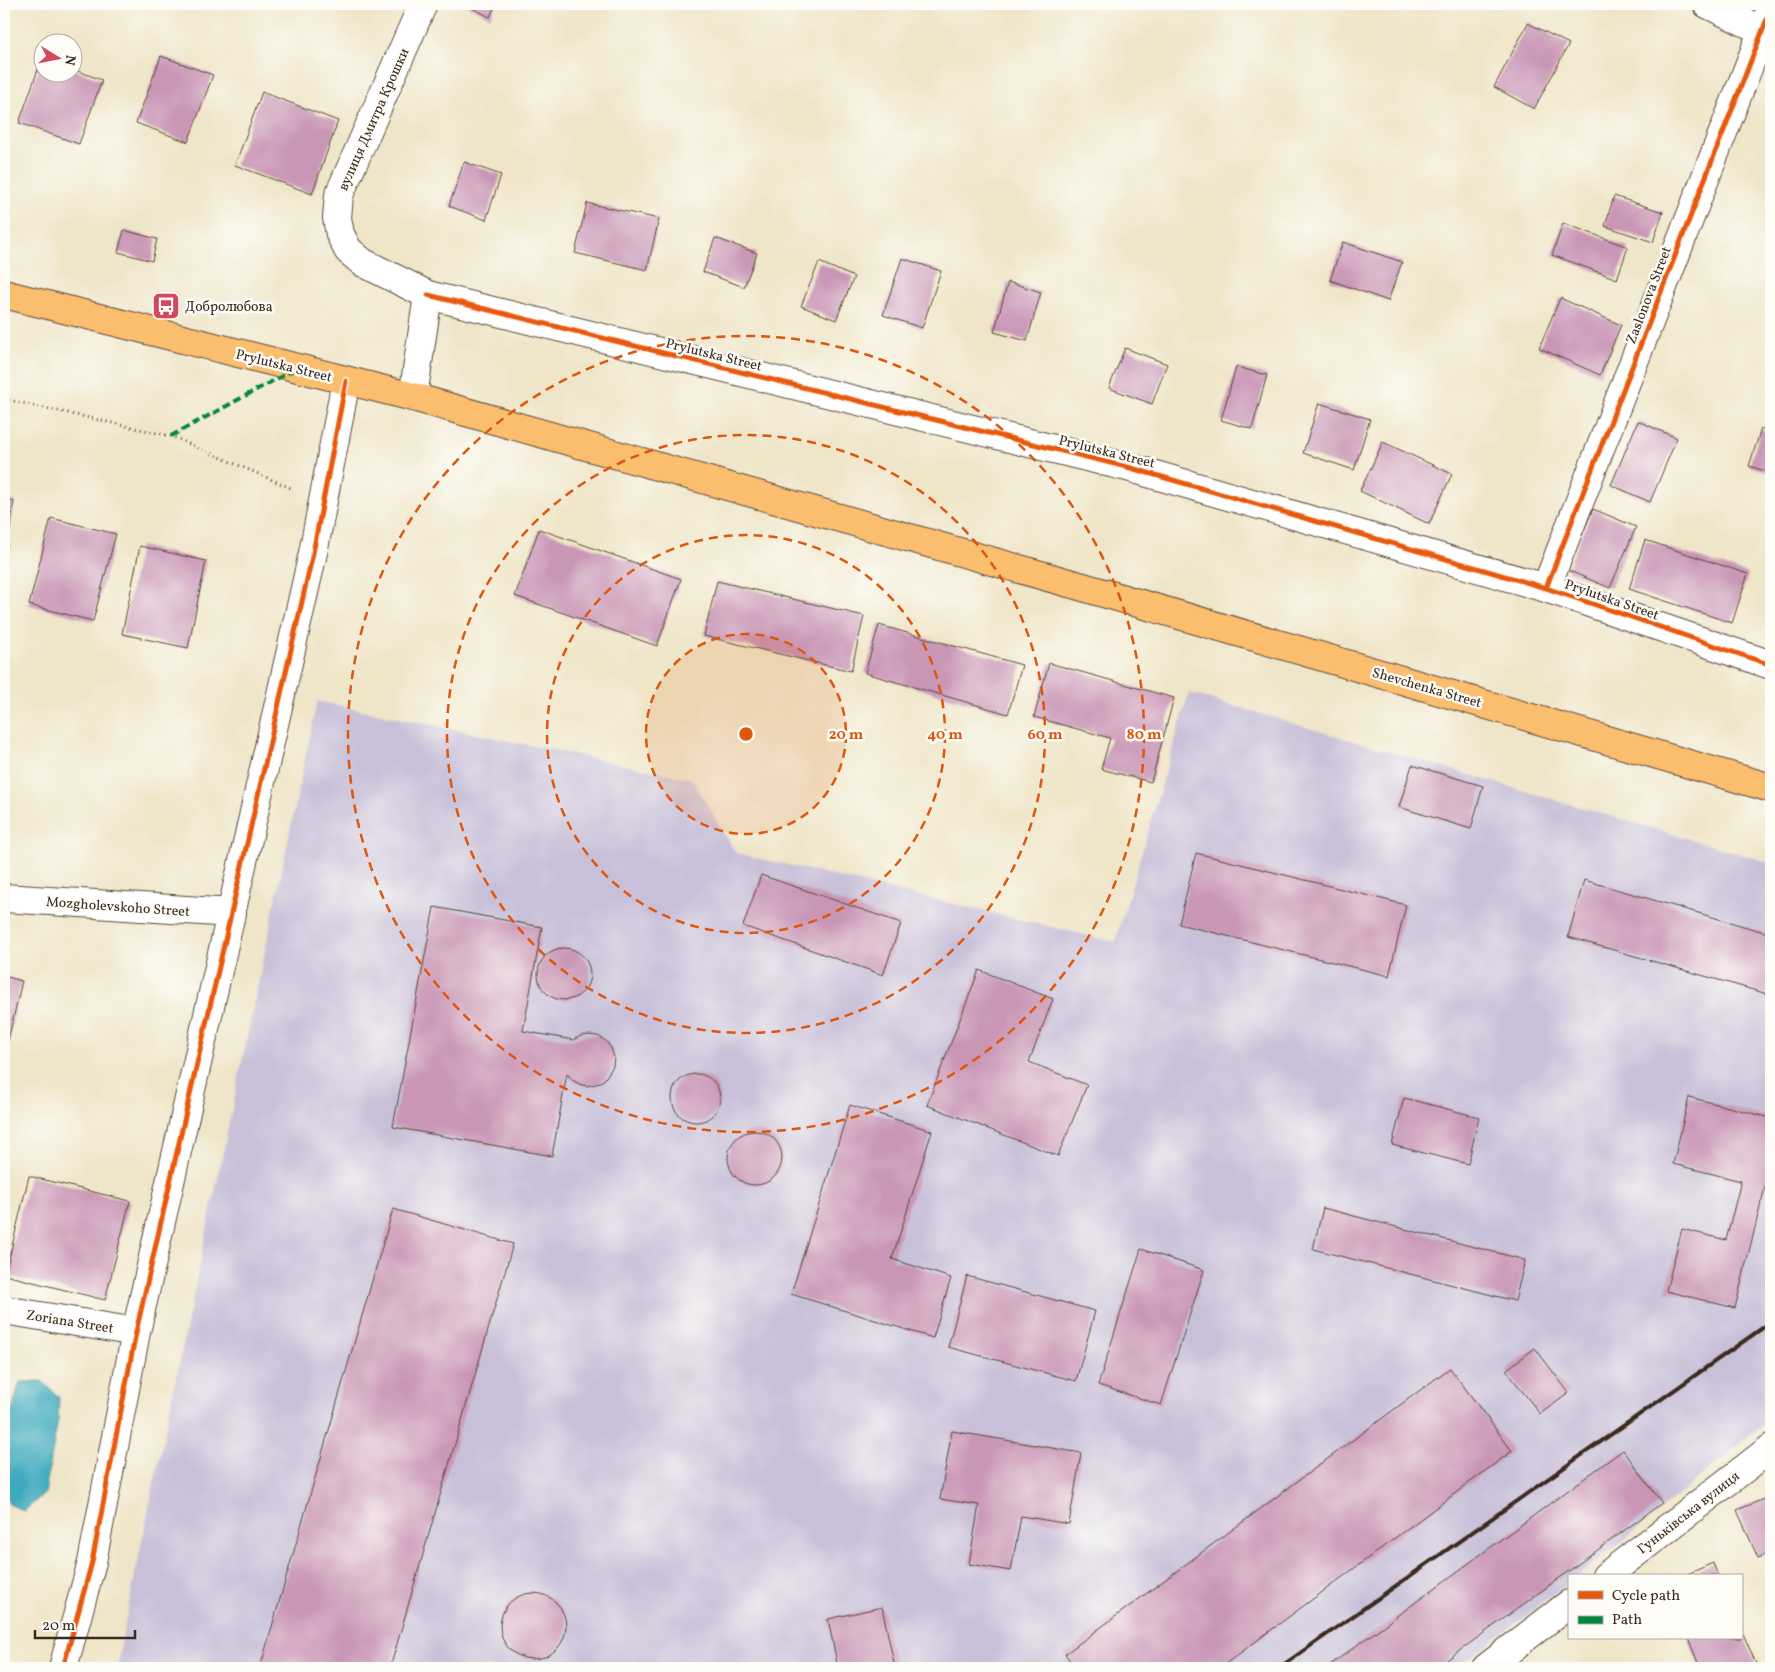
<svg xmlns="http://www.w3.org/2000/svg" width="1775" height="1672" font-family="Vollkorn,serif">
<rect width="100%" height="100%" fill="#fdfcf7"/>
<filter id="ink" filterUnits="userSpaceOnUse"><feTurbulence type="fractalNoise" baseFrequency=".02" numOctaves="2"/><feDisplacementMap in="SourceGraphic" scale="10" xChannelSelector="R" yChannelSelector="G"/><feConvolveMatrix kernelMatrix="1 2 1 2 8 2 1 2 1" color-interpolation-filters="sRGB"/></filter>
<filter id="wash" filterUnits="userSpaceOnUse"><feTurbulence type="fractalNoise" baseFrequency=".0096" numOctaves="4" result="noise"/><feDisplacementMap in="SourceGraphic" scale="20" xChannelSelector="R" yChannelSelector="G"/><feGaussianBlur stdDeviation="1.12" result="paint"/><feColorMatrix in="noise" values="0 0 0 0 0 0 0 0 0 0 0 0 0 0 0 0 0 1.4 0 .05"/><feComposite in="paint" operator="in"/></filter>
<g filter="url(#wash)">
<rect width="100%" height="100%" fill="#efe5c8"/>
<path fill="#c8bfd8" d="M1189 693 1771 863V1418L1627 1538 1578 1576H1569V1583L1457 1668H117L125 1623 317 701 692 779 736 853 1115 942Z"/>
<path fill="#3eaabd" stroke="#3c6a6e" d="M42 1381 59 1397 58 1420 45 1493 24 1511 9 1504C7 1499 5 1494 4 1489 0 1459 11 1411 20 1382Z"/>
<g id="blocks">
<path fill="#c996b6" d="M464 4H496L490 17Z
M1528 23 1569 44 1534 109 1494 87Z
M161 56 213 75 188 142 136 123Z
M42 58V72H72V69L102 80 79 144 19 123Z
M262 92 338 121 312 194 235 165Z
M464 162 501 175 486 220 449 206Z
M1614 196 1663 212 1653 242 1605 226Z
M587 203 659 219 647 270 575 253Z
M1563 223 1628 247 1617 279 1552 255Z
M124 230 157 239 152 261 118 252Z
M715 238 757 253 744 287 703 272Z
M1343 242 1402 262 1388 301 1330 280Z
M902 258 941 271 922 328 883 315Z
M819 262 854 277 836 320 801 306Z
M1008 282 1041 292 1027 341 994 332Z
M1560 298 1621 325 1600 375 1539 348Z
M1125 348 1167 364 1152 404 1109 388Z
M1236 367 1267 375 1252 429 1221 420Z
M1319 403 1370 419 1354 470 1303 453Z
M1638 421 1677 438 1650 502 1611 485Z
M1761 429 1771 432V473L1749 466Z
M1383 442 1452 474 1429 524 1360 491Z
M4 499 14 501 5 559H4Z
M1593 509 1636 527 1610 588 1567 570Z
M51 518 116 534 93 621 29 605Z
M539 529 681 579 657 646 515 596Z
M1645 540 1748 574 1732 623 1629 589Z
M140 546 206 561 188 648 122 634Z
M717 581 864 616 851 671 704 636Z
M879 625 1022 665 1008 714 865 673Z
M1049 663 1174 698 1151 782 1101 769 1110 738 1034 717Z
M1412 765 1483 786 1471 829 1399 807Z
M1196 853 1406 905 1389 976 1179 924Z
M761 875 901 923 883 975 743 926Z
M1584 880 1771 934V995L1568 937Z
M434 907 542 927 523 1031 573 1040 581 1036 589 1035 598 1036 606 1041 611 1048 614 1057 613 1066 604 1080 596 1084 587 1086 579 1084 571 1079 567 1073 552 1156 393 1127Z
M538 974a26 26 0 1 1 52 0a26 26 0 1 1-52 0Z
M979 970 1053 999 1029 1062 1087 1085 1058 1156 927 1105Z
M4 976 22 981 7 1045 4 1044Z
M672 1098a24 24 0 1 1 48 0a24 24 0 1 1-48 0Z
M1689 1097 1771 1118V1163L1735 1308 1666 1291 1682 1229 1726 1240 1741 1181 1673 1164Z
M1404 1098 1479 1117 1468 1164 1392 1145Z
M850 1105 932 1131 892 1259 951 1278 933 1338 791 1294Z
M728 1158a27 27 0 1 1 54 0a27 27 0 1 1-54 0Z
M29 1176 130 1201 105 1300 5 1275Z
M1323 1208 1525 1260 1515 1301 1313 1249Z
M393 1209 513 1244 390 1668H260Z
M1141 1249 1204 1270 1161 1405 1098 1385Z
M967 1276 1095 1311 1076 1381 948 1347Z
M1535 1348 1569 1393 1540 1414 1506 1370Z
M1450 1368 1512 1451 1220 1668H1076L1065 1654Z
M952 1431 1081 1453 1069 1524 1021 1516 1011 1571 969 1564 979 1505 940 1499Z
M1623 1450 1662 1503 1436 1668H1326Z
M1771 1496V1552L1758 1558 1737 1510Z
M1713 1563 1718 1576H1683Z
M500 1626a33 33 0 1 1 66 0a33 33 0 1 1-66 0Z
M882 1607 895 1668H838L828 1619Z
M1741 1629 1758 1668H1700L1688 1638H1741Z
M1067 1661 1072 1668H1057Z"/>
</g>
</g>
<g filter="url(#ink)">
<use href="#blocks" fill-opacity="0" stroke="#564638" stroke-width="1"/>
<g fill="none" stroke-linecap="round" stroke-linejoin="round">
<g stroke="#564638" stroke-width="30">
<path id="street" d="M1707 4 1763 31
M428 295 1131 468 1546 588 1771 665
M413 397 428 295 362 262 348 250 340 234 337 218 339 195 423 4
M1546 588 1771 9
M4 898 232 913
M4 1310 136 1332
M1606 1576 1771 1448
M63 1668 92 1562 136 1332 313 553 346 381
M1486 1668 1569 1604"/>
</g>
<g stroke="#564638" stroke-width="30">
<path id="primary" d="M4 294 413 397 1083 587 1771 788"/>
</g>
<path stroke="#564638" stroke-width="3" stroke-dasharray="1 4" stroke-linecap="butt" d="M4 399 171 436 293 489"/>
<use href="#street" stroke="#fff" stroke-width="28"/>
<use href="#primary" stroke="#fbbd6e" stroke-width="28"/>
<path stroke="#3b2a1e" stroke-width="4" d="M1279 1668 1771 1322"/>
<path stroke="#00873e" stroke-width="4" stroke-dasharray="8 4" stroke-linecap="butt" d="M171 436 295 369"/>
<g stroke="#fdfcf7" stroke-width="8">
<path id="cycleway" d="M428 295 1131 468 1546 588 1771 665
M1546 588 1771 9
M63 1668 92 1562 136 1332 313 553 346 381"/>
</g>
<use href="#cycleway" stroke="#e8590c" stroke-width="5"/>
</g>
</g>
<circle cx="746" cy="734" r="100" fill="#df570d" fill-opacity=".12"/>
<g fill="none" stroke="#df570d" stroke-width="2.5" stroke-dasharray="9 6">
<circle cx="746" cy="734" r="100"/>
<circle cx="746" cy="734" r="199"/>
<circle cx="746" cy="734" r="299"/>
<circle cx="746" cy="734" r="398"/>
</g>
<defs>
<g id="bus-square" transform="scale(1.4375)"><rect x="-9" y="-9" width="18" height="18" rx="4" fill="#d1495b" stroke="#fdfcf7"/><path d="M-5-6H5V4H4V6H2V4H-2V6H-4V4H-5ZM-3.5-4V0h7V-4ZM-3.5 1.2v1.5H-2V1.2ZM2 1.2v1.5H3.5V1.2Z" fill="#fff"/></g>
</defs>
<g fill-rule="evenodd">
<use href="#bus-square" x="166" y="306"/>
</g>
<g text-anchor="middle" stroke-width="5" stroke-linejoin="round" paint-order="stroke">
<g font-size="14" fill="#3b2a1e" stroke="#fdfcf7">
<text transform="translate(373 119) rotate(-66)" y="5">вулиця Дмитра Крошки</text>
<text transform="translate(1648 295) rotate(-69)" y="5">Zaslonova Street</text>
<text transform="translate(714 354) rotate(14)" y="5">Prylutska Street</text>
<text transform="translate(284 365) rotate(14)" y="5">Prylutska Street</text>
<text transform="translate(1107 451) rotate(14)" y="5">Prylutska Street</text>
<text transform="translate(1612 599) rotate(19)" y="5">Prylutska Street</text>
<text transform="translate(1427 687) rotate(16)" y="5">Shevchenka Street</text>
<text transform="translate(118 906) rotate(4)" y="5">Mozgholevskoho Street</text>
<text transform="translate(70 1321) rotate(9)" y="5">Zoriana Street</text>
<text transform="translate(1688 1512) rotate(-38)" y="5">Гуньківська вулиця</text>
</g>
<g font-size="14" fill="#3b2a1e" stroke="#fdfcf7" text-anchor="start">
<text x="185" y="311">Добролюбова</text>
</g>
</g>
<circle cx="746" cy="734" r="8" fill="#df570d" stroke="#fdfcf7" stroke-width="2.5"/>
<g font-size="15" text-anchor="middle" font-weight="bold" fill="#df570d" stroke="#fdfcf7" stroke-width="5" stroke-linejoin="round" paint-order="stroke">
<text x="846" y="739">20 m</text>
<text x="945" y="739">40 m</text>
<text x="1045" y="739">60 m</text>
<text x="1144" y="739">80 m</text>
</g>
<rect width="1775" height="1672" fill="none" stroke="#fdfcf7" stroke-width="20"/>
<rect x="1568" y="1574" width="175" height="65" fill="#fdfcf7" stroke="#afa8a0"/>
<rect x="1578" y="1591" width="25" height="8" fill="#e8590c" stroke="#afa8a0"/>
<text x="1612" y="1600" font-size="15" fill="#3b2a1e">Cycle path</text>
<rect x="1578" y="1616" width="25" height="8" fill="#00873e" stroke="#afa8a0"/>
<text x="1612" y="1624" font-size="15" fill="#3b2a1e">Path</text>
<g transform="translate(58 58) rotate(100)"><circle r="24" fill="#fdfcf7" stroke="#afa8a0"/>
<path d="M0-4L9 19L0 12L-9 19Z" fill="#d1495b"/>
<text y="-8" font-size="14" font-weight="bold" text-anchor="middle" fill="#3b2a1e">N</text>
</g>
<path d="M35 1630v8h100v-8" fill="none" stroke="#3b2a1e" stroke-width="2.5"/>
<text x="42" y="1630" font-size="15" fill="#3b2a1e" stroke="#fdfcf7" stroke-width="4" paint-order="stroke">20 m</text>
</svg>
